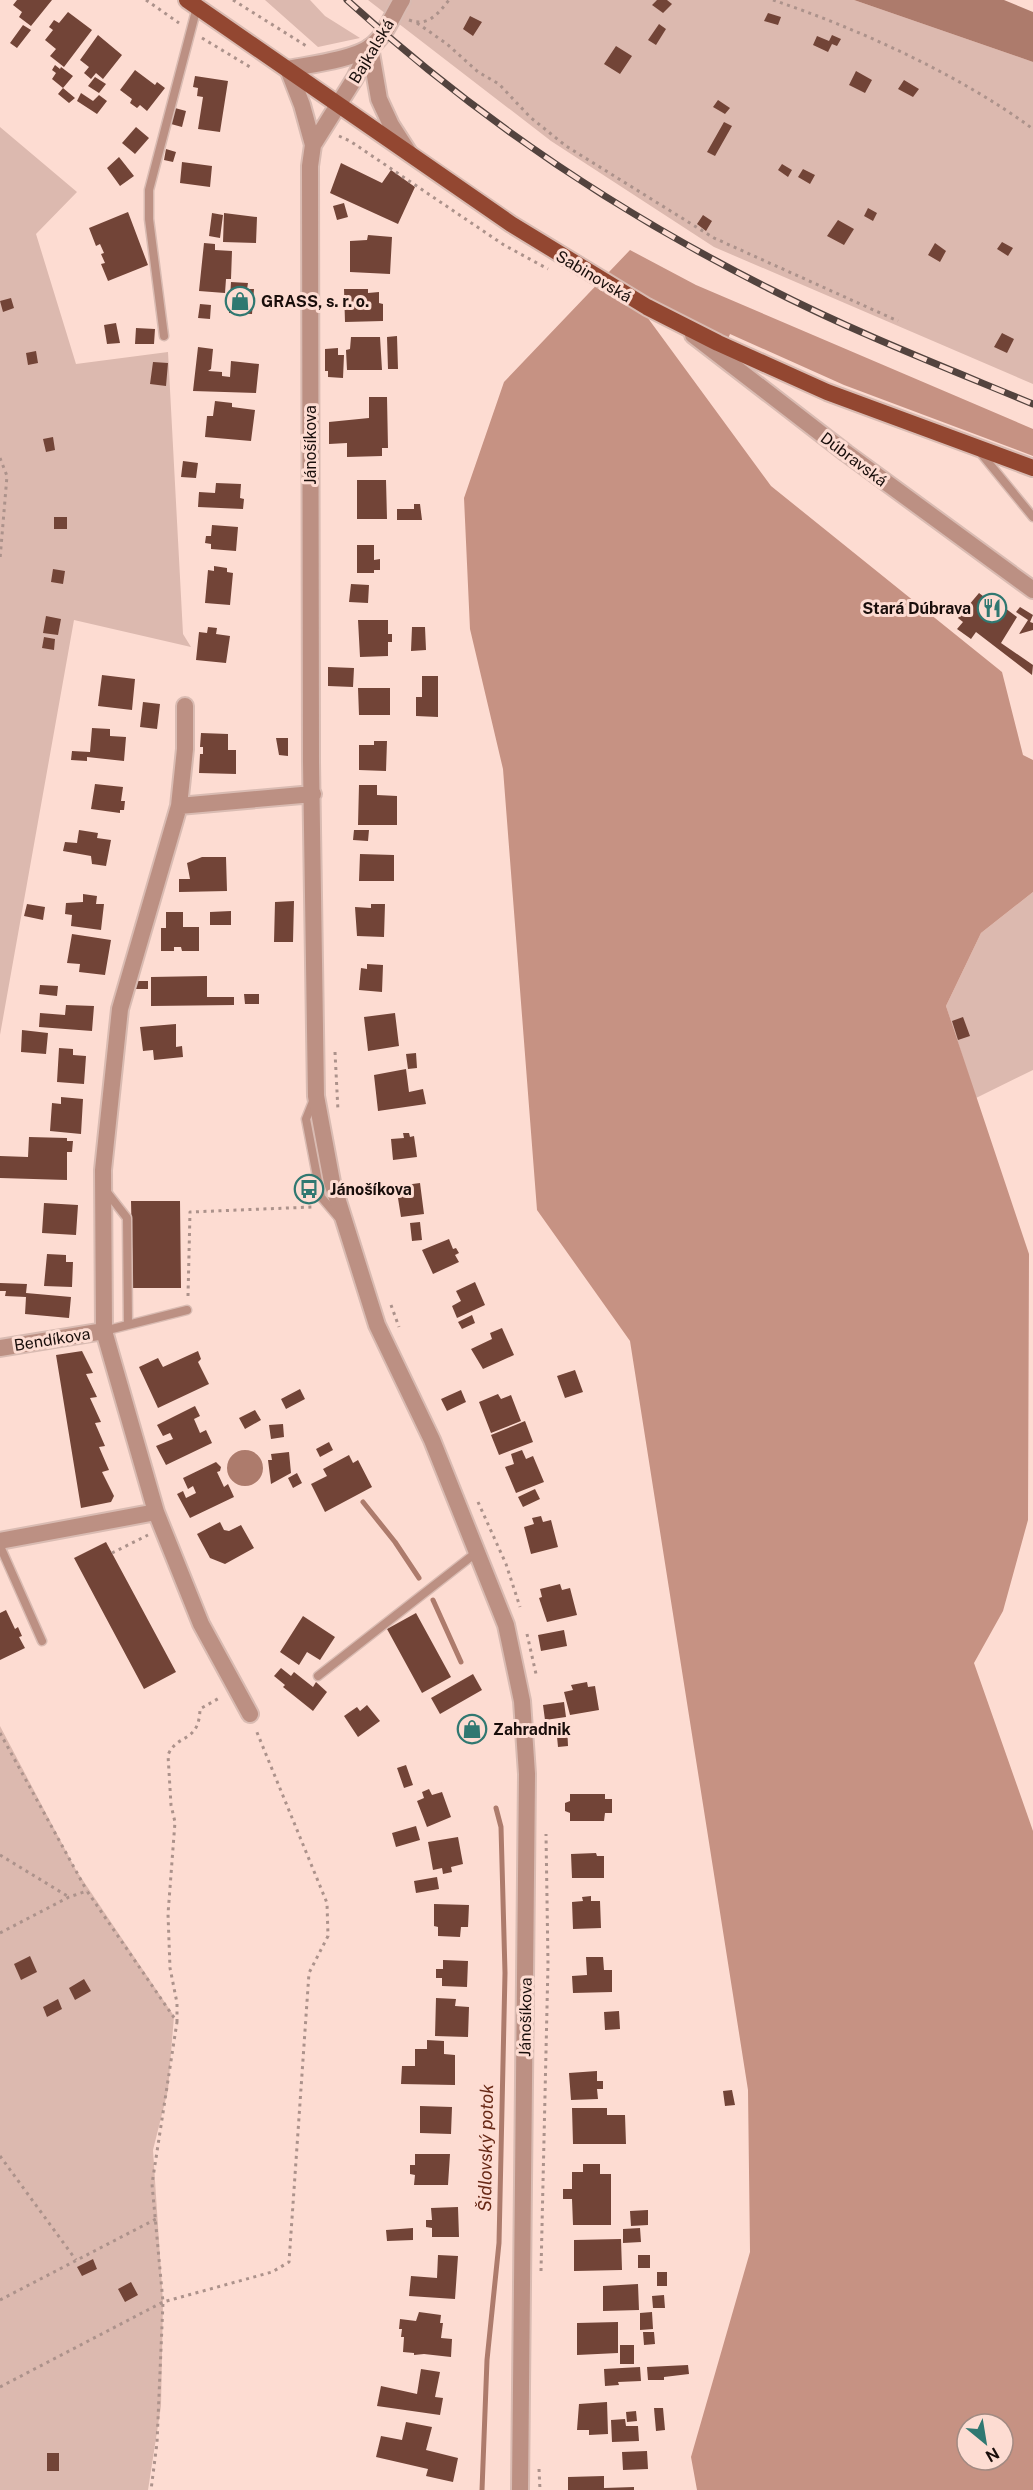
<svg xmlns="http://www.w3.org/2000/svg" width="1033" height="2490" font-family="'Public Sans',sans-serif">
<rect width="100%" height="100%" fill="#fddcd2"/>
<path fill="#dcb9af" d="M265 0H310L325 16 360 38 318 47Z
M368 0H854L1033 62V384L714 247 551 141Z
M0 127 77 192 36 234 76 364 168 352 183 634 191 647 74 620 0 1035Z
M1033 892V1070L976 1098 946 1006 981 933Z
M0 1726 76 1870 174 2016 168 2090 153 2150 163 2302 161 2406 148 2490H0Z"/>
<path fill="#c69283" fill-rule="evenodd" d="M630 250 696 285 1033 429V456L844 385 730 334 726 343 631 295 771 486 1002 672 1023 755 1033 760V892L981 933 946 1006 1029 1254 1028 1520 1003 1611 974 1663 1033 1831V2490H697L691 2457 750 2252 748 2090 630 1341 537 1210 503 769 470 629 464 498 504 382ZM967 2424H1003V2460H967Z"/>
<path fill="#ad7b6c" d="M854 0H1004L1033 12V62Z
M227 1468a18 18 0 1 1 36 0a18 18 0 1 1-36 0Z"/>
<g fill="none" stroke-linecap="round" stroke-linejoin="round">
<path stroke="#ad7b6c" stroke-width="5" d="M363 1502 395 1542 419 1578
M433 1600 461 1662
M482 2490 487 2360 499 2243 505 1973 501 1827 496 1808"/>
</g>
<path fill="#724437" d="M17 0H52L31 26 19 17 22 12 13 5Z
M657 0H667L672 4 663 13 652 5Z
M68 12 92 30 64 67 50 56 56 49 45 40 53 30 49 27 54 20 59 23Z
M768 13 781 17 778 25 764 21Z
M470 16 482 22 473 36 463 29Z
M659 24 666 29 656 45 648 40Z
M23 25 31 30 17 48 10 43Z
M98 35 122 55 103 79 96 73 91 79 84 73 89 67 80 60Z
M832 35 841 39 837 46 832 44 828 52 813 45 817 36 829 41Z
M616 46 632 56 620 74 604 64Z
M55 65 60 69 61 67 73 76 63 88 52 79 56 73 52 70Z
M135 70 155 85 157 82 165 88 147 111 140 105 137 108 130 103 132 99 120 90Z
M856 71 872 80 865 93 849 85Z
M195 76 228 81 220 132 198 129 203 97 197 96 198 88 193 87Z
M95 77 106 84 99 93 88 86Z
M904 80 919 89 913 97 898 89Z
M63 88 75 98 69 103 58 94Z
M81 93 93 101 99 95 107 101 97 114 77 101Z
M718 100 730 108 725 114 713 107Z
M175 108 186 111 182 127 171 124Z
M724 122 732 126 715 156 707 152Z
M136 127 149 138 135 154 122 143Z
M166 149 176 152 173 162 164 160Z
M119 157 134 176 120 186 107 168Z
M182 162 212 166 210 187 180 183Z
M341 163 382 183 391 170 415 187 398 224 330 193Z
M782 164 792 170 788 177 778 170Z
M803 169 815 175 810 184 798 177Z
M344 203 348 217 337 220 333 206Z
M868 208 877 213 873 221 864 216Z
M128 212 148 265 108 281 101 264 105 263 101 254 104 253 100 244 96 246 89 228Z
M212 213 223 215 220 238 209 236Z
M224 213 257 217 256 243 223 242Z
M703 215 712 221 706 231 697 224Z
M838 220 854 229 844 245 827 236Z
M368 235 392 237 390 274 350 272V241L367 240Z
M1002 242 1013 248 1008 256 997 249Z
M204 243 215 244V250L232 251 231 279H226L225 293 199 291Z
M935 243 946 251 940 262 928 255Z
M231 282 248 283 247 289H254L252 314 229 313Z
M344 289H368V293L379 292V303L383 304V321L345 322Z
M11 298 14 308 3 312 0 301Z
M200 304 211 305 210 319 198 318Z
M116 323 120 343 107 344 104 325Z
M136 328 155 329 154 344H135Z
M1002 333 1014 339 1007 353 994 347Z
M397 336 398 369H388L387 337Z
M351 337H380L382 370H347L346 350 350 349Z
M198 347 213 349 211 369 208 371 222 372V376L230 377 231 361 259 364 256 393 193 391Z
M338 348V355H344L343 378 328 377V371H325V349Z
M36 351 38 363 28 365 26 353Z
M153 362 168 363 166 386 150 384Z
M369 397H387L388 448H382V456L347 457V443L329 444V422L369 418Z
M215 401 232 403V407L255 410 251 441 205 437 207 416H213Z
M53 437 55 450 46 452 43 439Z
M183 461 198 463 196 478 181 477Z
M357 480H386L387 519H357Z
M216 483 241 484 240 498 244 499 243 509 198 507 199 492 215 493Z
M414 504H420L422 520H397V509H414Z
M54 517H67V529H54Z
M212 525 238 527 236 551 211 549V544L205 543 206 536H211Z
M357 545H374V560L380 559V570H374V573H357Z
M214 566 227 568V572L233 573 230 605 205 603 208 570 214 571Z
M53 569 65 571 63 584 51 582Z
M351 584 369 585 368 603 349 602Z
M979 593 991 602 996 596 1001 599 996 606 999 608 1001 605 1017 617 1001 643 1033 665 1032 675 976 632 971 639 957 629 963 622 958 618Z
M1020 607 1033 615 1030 622 1033 623V630L1019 634 1028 620 1016 612Z
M46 616 61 619 58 635 43 633Z
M358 620H388V634H392V642H388V656L360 657Z
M208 627 217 628 216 634 230 636 226 663 196 660 199 632 207 633Z
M412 627H425L426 650 411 651Z
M44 637 55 639 54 650 42 648Z
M328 667 354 668 353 687 328 686Z
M102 675 135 679 132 710 98 706Z
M422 676H438V717L416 716V697H422Z
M358 688H390V715H359Z
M143 702 160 704 157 729 140 727Z
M92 728 110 729V736L126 737 124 761 87 757V761L71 760 72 751 90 752Z
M201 733 228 734V750H236V774L199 773 200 754H203V747H200Z
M276 738H288V756L279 755Z
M374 741H387L386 771 359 770V745H374Z
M95 784 123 787 121 801H125L124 810H120V813L91 809Z
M359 785H377V795L397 796V825H358Z
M79 830 98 833 97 838 111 840 106 866 92 864 91 856 63 851 65 842 77 843Z
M354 830H369L368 841 353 840Z
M360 854 394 855V881H359Z
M202 857H226L227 891 179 892V879H190L187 863Z
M83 894 97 896 96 904H104L101 930 71 926 72 915 65 914 66 903 83 902Z
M294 901 293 942H274L275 902Z
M27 904 45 907 43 920 24 916Z
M371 904H385L384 937 357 936 355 907 371 908Z
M231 911V925H210V912Z
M166 912H183V927H199V951H182L181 947H174V951H161V928H166Z
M72 934 111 940 105 975 79 972 80 964 67 963Z
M367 964 383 965 382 992 359 990 361 968 367 969Z
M207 976V997H234V1005L151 1006V977Z
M136 981H148V989H134Z
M40 985 58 986 57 996 39 994Z
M244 994H259V1004H245Z
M66 1005 94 1006 92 1031 39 1027 40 1013 65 1015Z
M395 1013 399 1046 368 1051 364 1017Z
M963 1017 970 1036 958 1040 952 1021Z
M176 1024V1047L182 1046 183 1057 154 1060 153 1050 143 1051 140 1027Z
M22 1030 48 1033 46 1054 21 1052Z
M59 1048 73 1049V1055L86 1056 84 1084 57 1082Z
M416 1053 417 1068 408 1069 406 1054Z
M406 1069 409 1092 423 1089 426 1104 378 1111 374 1075Z
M61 1097 83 1099 81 1134 50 1131 52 1103 61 1104Z
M403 1133H409L410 1137 414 1136 417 1157 393 1160 391 1139 404 1138Z
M29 1137 67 1138V1141H73L72 1152H67V1180L0 1178V1156L28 1157Z
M420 1183 424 1214 401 1217 397 1192 406 1191 405 1185Z
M131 1201H180L181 1288H133Z
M44 1203 78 1205 76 1235 42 1233Z
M420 1222 422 1240 412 1241 410 1223Z
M449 1239 453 1249 456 1248 459 1253 455 1255 459 1262 433 1274 422 1250Z
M47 1254 66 1255V1262H73L72 1287 44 1286Z
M475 1282 485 1305 457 1318 452 1306 461 1301 456 1291Z
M0 1283 27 1284 26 1293 71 1297 69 1318 25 1314 26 1297 5 1296 6 1291H0Z
M472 1315 475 1323 462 1329 458 1322Z
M502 1328 514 1355 483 1369 471 1349 492 1339 490 1333Z
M82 1351 93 1373 86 1374 97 1397 90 1398 101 1422 95 1423 105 1446 99 1447 109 1470 102 1472 114 1496 111 1502 81 1508 56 1355Z
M198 1351 201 1359 198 1362 209 1384 158 1408 139 1367 158 1358 163 1367Z
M575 1370 583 1392 565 1398 557 1376Z
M300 1389 305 1399 286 1409 281 1399Z
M461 1390 466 1402 447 1411 441 1399Z
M498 1394 501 1399 511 1395 521 1421 491 1433 479 1402Z
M195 1406 200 1416 194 1419 200 1433 206 1430 212 1443 166 1465 156 1446 173 1439 170 1433 163 1436 157 1425Z
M255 1410 261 1420 245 1429 239 1418Z
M525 1421 533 1442 499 1455 491 1435Z
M283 1424 284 1437 271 1439 269 1425Z
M329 1442 333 1450 320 1457 316 1449Z
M522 1450 526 1459 533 1456 544 1482 516 1493 505 1467 514 1464 511 1454Z
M289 1452 291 1473 271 1484 268 1460H272L271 1454Z
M349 1455 353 1463 358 1460 372 1487 325 1512 311 1484 327 1476 323 1469Z
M216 1462 221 1467 220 1471 217 1472 224 1487 228 1484 234 1497 190 1518 177 1494 183 1491 186 1498 196 1493 193 1486 188 1489 183 1478Z
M297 1473 302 1483 293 1488 288 1478Z
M535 1489 540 1499 523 1507 518 1497Z
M541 1516 543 1522 551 1520 558 1547 531 1554 524 1527 534 1524 532 1518Z
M220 1522 224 1530 229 1531 241 1525 254 1548 225 1564 210 1558 197 1534Z
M106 1542 176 1672 144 1689 74 1558Z
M560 1584 562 1590 570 1588 577 1615 547 1622 539 1598 542 1597 540 1589Z
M6 1610 15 1629 18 1627 22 1636 19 1637 25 1648 0 1660V1613Z
M416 1613 451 1677 422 1693 387 1629Z
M303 1616 335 1637 320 1660 307 1652 299 1665 280 1652Z
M564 1630 567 1646 541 1651 538 1635Z
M281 1668 291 1676 294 1672 313 1687 316 1682 327 1692 313 1711 283 1687 285 1685 274 1676Z
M473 1674 482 1690 440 1714 431 1698Z
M587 1682 588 1687 595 1686 599 1710 570 1715 564 1692 573 1690 571 1685Z
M564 1702 566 1717 545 1720 543 1705Z
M367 1705 380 1721 358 1737 344 1716 357 1707 360 1711Z
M567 1725 568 1746 558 1747 556 1726Z
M406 1765 413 1785 404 1788 397 1768Z
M429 1789 432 1795 442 1792 451 1817 427 1827 417 1801 424 1798 422 1792Z
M570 1794H605V1799H612V1813H605L604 1821H570V1813L565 1811V1803L570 1801Z
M416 1826 420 1840 396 1847 392 1833Z
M458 1837 463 1864 451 1867 452 1872 443 1874 442 1868 433 1870 428 1842Z
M596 1853 597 1856H604V1878H572L571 1854Z
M437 1877 439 1889 416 1893 414 1881Z
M591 1896V1901H600L601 1928 573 1929 572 1902 583 1901 582 1897Z
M434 1904 469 1905 468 1927H461L460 1937 438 1936V1927L434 1926Z
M30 1956 37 1972 21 1980 14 1964Z
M586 1957H603L604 1970H612V1992L573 1993 572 1976 587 1975Z
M443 1960 468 1961 467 1987 442 1986V1978H436V1969H443Z
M84 1979 91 1991 75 2000 69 1988Z
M436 1998 456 1999 455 2006 469 2007 468 2037 435 2036Z
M58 1999 62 2009 47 2017 43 2007Z
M619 2011 620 2029 605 2030 604 2012Z
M427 2040 444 2041V2054L455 2055V2085L401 2084 402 2066H415V2049H427Z
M597 2071V2081H603V2089H597L598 2099 571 2100 569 2073Z
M732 2090 735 2105 725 2106 723 2091Z
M420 2106 452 2107 451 2134 420 2133Z
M572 2108H607V2115H625L626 2144H573Z
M415 2154H450L448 2185H414L415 2175 410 2174V2165H415Z
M583 2164H600V2174H611V2225H573L572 2199H563V2189H572V2172H583Z
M458 2207 459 2237H432V2228L426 2227V2220H432L431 2208Z
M648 2210V2225L631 2226 630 2211Z
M413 2228V2240L387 2241 386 2230Z
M640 2228 641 2242 623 2243V2229Z
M621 2239 622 2270 574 2271V2240Z
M438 2255 458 2256 455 2299 409 2296 411 2276 437 2278Z
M638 2255H650V2268H638Z
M93 2259 97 2269 82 2276 77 2267Z
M657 2272H667V2286H657Z
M131 2282 138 2295 125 2302 118 2289Z
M638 2284 639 2310 603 2311V2286Z
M664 2295 665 2308H653L652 2296Z
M419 2312 441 2315 440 2323H443L441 2338 452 2339 451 2357 424 2354 414 2355V2353L403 2352 404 2337H401L402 2329H399L400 2319 416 2321Z
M652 2312 653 2329 640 2330V2313Z
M618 2322V2353L577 2355V2323Z
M643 2332H654L655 2344 644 2345Z
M620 2345H634V2364H620Z
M688 2365 689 2374 664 2377V2380H648L647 2367Z
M640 2367 641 2381 618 2382 619 2385 605 2386 604 2369Z
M421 2369 440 2372 435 2397 443 2398 440 2415 377 2406 381 2386 417 2394Z
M607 2402 608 2434 589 2435V2430H577L579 2404Z
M654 2408H663L665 2430 656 2431Z
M636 2411 637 2421 627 2422 626 2412Z
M625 2419 626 2426H638L639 2441 612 2442 611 2420Z
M406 2422 432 2427 426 2450 458 2458 453 2482 426 2476 428 2469 376 2457 381 2436 402 2440Z
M647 2451 648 2469 623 2470 622 2452Z
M47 2453H59V2471H47Z
M604 2476V2488L634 2487V2490H568V2477Z"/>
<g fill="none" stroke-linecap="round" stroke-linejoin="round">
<g stroke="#d9bbb2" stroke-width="11">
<path id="service" d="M164 336 149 219V190L197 7
M979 451 1033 517
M314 1099 306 1119 321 1197 338 1217
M106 1191 127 1218 128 1325
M104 1331 187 1310
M0 1546 42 1641
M318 1676 477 1552"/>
</g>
<g stroke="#d9bbb2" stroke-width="20">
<path id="minor" d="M370 47 355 78 313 145 310 166 311 762 316 1096 332 1182 377 1325 432 1440 506 1625 522 1701 527 1774 520 2490
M288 69 302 105 313 145
M693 335 846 453 1033 590
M179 806 185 749V706
M0 1348 104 1331
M0 1541 156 1512
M250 1714 201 1624 156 1512 104 1331 103 1170 120 1009 179 806 313 794"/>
</g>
<g stroke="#d9bbb2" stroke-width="20">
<path id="tertiary" d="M370 47 379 99 391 125 409 153
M288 69C308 65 355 59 370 47 385 37 393 14 402 0"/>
</g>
<g stroke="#d9bbb2" stroke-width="20">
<path id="primary" d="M187 0 511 224 647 307 718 343 827 392 1033 468"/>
</g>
<path stroke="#ac928b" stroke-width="3" stroke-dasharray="3 4.5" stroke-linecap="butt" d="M146 0 179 23
M233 0 308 47
M773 0C859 29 960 75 1033 129
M409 20C428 27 438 14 449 0
M417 23 447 44 478 72 499 84 530 117 566 146 714 238 898 321
M202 38 250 67
M339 136 350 141 504 245 548 269
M0 458 7 476 0 559
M335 1052 338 1111
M188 1296 190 1212 312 1207
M391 1305 399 1327
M478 1502 506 1564 520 1607
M112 1553 148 1535
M527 1634 536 1674
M0 1733 87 1891
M0 1855 69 1897
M0 1933 69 1897 87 1891 177 2022 152 2184 163 2302 157 2443 151 2490
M177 2022V2003L170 1968 168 1914 175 1822 171 1805 168 1755C177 1733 199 1744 200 1709L221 1697
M0 2156 76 2260
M541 2271 548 1964 546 1834
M0 2300 156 2219
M0 2387 163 2302 272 2272 289 2262 309 1973 328 1936 327 1903 256 1730
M539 2469 540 2490"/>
<use href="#service" stroke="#bc9083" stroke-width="8"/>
<use href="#minor" stroke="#bc9083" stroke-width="16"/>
<use href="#tertiary" stroke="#bc9083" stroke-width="16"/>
<use href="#primary" stroke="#934731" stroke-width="16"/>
<g stroke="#53433e" stroke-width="7">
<path id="rail" d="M347 0C473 115 615 211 768 288 854 332 944 367 1033 404"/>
</g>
<use href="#rail" stroke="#fddcd2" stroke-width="4.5" stroke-dasharray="14" stroke-linecap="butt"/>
</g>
<defs>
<g id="shop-ring" transform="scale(1.5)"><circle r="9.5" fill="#fddcd2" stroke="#307871" stroke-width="1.5"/><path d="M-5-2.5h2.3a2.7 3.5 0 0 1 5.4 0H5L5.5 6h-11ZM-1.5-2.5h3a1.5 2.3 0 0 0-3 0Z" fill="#307871"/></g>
<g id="restaurant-ring" transform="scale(1.5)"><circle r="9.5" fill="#fddcd2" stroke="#307871" stroke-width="1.5"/><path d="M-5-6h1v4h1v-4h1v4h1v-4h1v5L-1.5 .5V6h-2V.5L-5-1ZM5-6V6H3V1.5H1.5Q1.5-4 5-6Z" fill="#307871"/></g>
<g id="bus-ring" transform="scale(1.5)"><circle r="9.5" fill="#fddcd2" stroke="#307871" stroke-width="1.5"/><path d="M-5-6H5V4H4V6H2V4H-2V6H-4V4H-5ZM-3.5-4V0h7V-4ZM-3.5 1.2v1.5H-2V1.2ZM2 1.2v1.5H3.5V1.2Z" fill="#307871"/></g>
</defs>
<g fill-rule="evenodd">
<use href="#shop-ring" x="240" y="301"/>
<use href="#restaurant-ring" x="992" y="608"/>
<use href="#bus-ring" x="309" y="1189"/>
<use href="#shop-ring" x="472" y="1729"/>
</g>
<g text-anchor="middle" stroke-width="6" stroke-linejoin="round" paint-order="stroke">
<g font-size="16" fill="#190e0b" stroke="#fddcd2">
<text transform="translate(371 51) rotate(-59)" y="6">Bajkalská</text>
<text transform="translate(594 276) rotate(31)" y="6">Sabinovská</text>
<text transform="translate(310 445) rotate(-90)" y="6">Jánošíkova</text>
<text transform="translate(854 459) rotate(37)" y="6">Dúbravská</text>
<text transform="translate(52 1339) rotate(-9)" y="6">Bendíkova</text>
<text transform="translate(525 2017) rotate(-89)" y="6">Jánošíkova</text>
</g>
<g font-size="16" font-weight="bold" fill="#190e0b" stroke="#fddcd2" text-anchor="start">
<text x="261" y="307">GRASS, s. r. o.</text>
<text x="971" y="614" text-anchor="end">Stará Dúbrava</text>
<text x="330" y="1195">Jánošíkova</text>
<text x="493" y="1735">Zahradnik</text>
</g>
<g font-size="18" font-style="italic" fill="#682815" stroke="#fddcd2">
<text transform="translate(486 2148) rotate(-89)" y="6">Šidlovský potok</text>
</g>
</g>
<g transform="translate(985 2442) rotate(150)"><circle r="28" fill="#fddcd2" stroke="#a28a82" stroke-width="1.5"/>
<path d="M0-4.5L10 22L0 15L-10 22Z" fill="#307871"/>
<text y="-9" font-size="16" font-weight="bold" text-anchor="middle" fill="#190e0b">N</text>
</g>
</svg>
